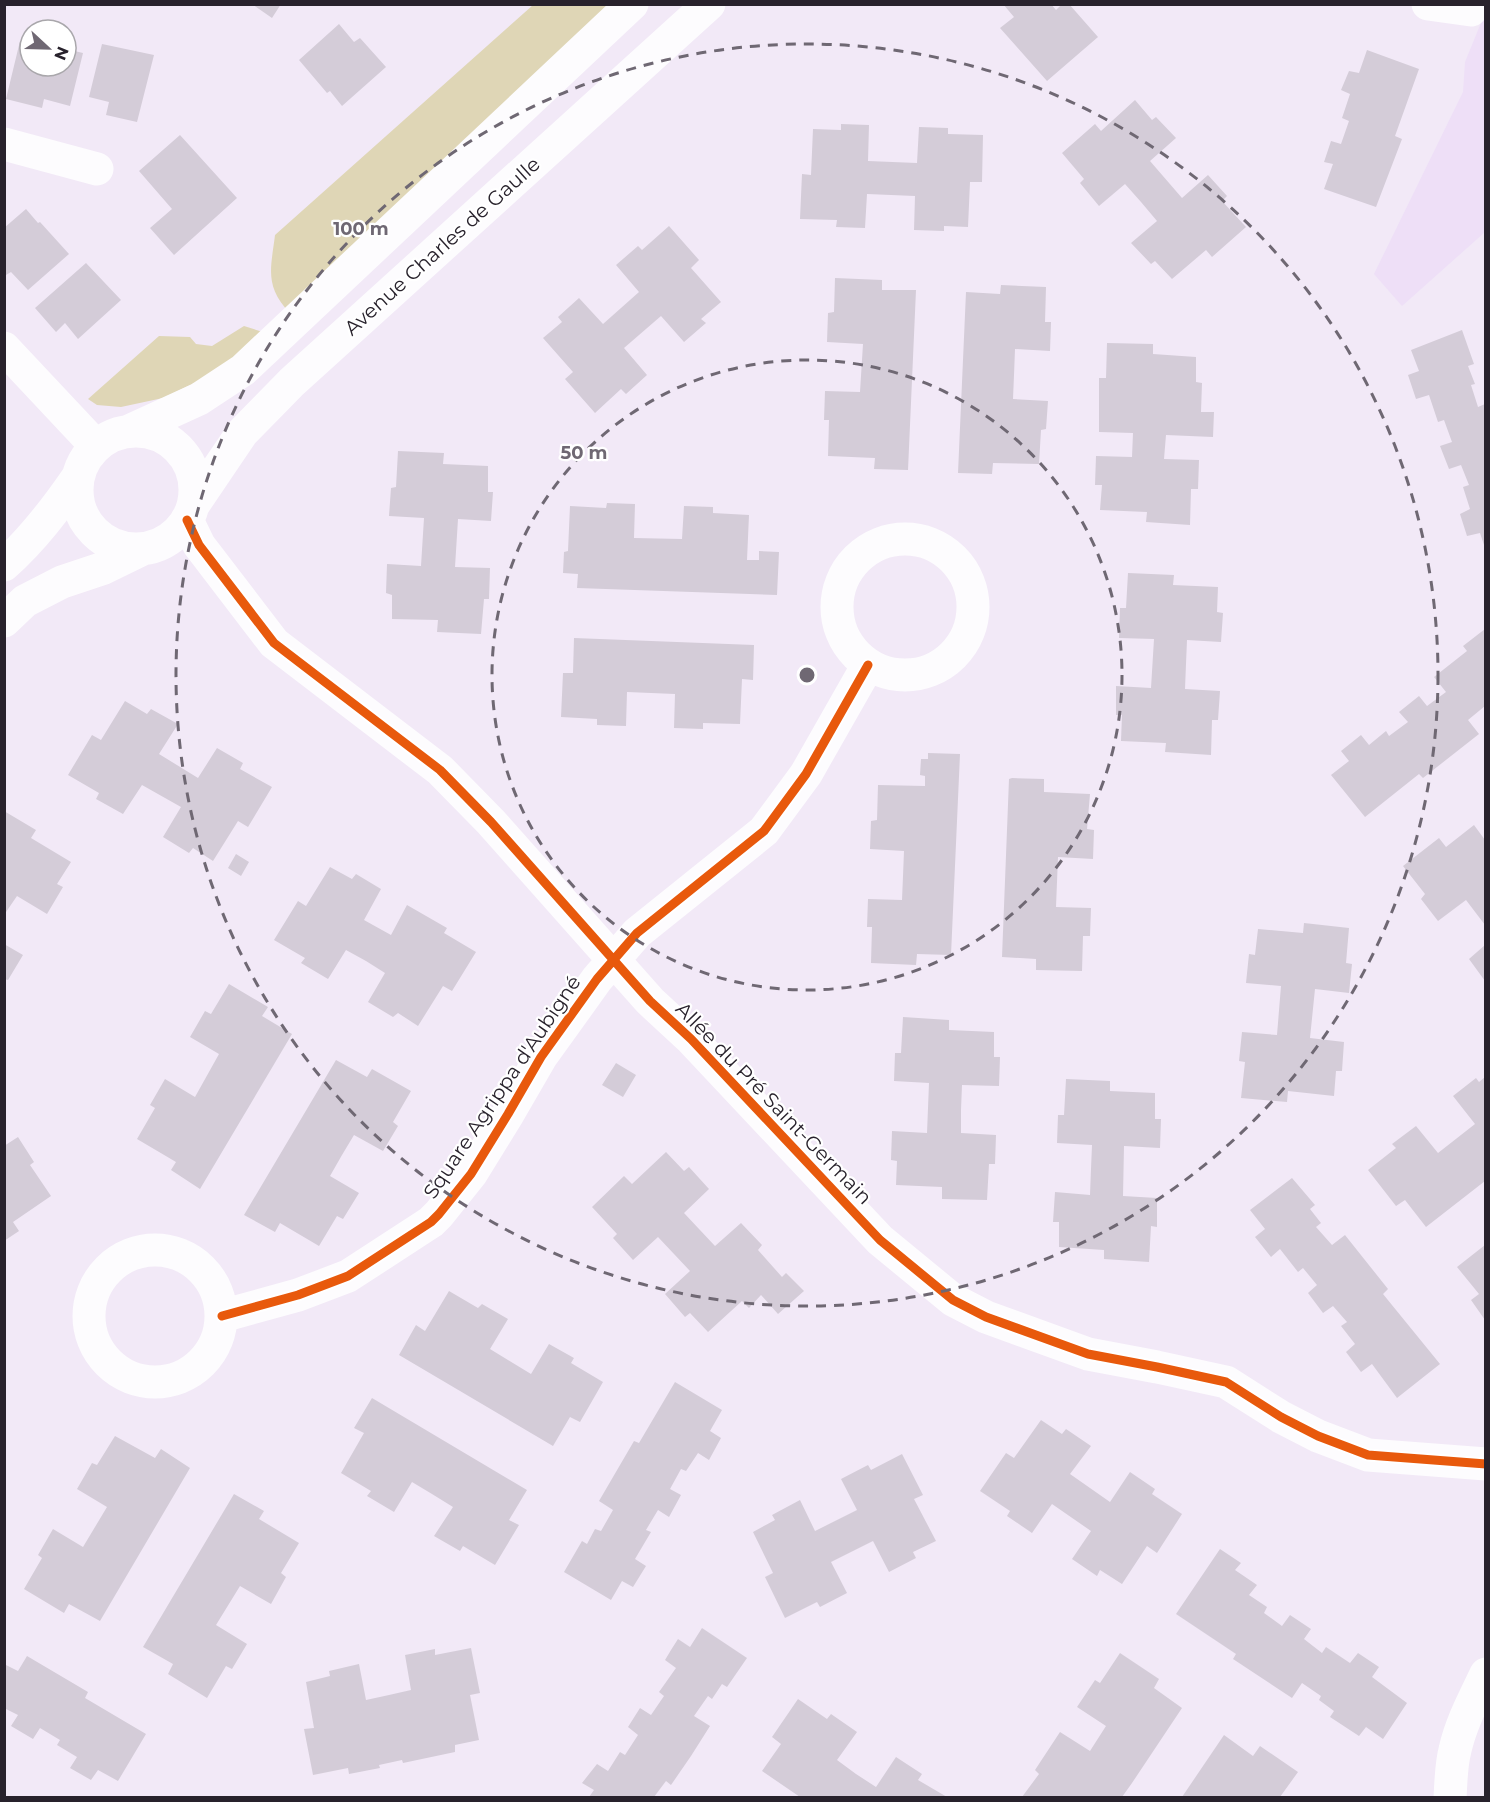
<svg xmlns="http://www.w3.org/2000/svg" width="1490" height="1802" font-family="Montserrat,sans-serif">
<rect width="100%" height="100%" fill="#f2e9f7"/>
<path fill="#eedff7" d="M1485 13V232L1402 306 1374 274 1463 92 1465 62Z"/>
<path fill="#dfd6b6" d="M533 5H614L290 313C264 286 271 268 275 235Z
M244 326 269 334 228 367 163 398 121 407 97 405 88 399 159 336 190 337 196 344 212 346Z"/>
<path fill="#d4ccd8" d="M252 4H281L272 18Z
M1003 4H1051L1056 10 1062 4H1069L1098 37 1047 81 1000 28 1014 17Z
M339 24 354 42 360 38 386 67 342 106 330 91 327 93 299 60Z
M20 41 30 43V66H66V49L83 53 70 106 44 99 42 108 6 99Z
M102 44 154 55 137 122 106 115 109 102 89 97Z
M1367 50 1419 69 1395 136 1402 139 1376 207 1324 189 1333 164 1324 162 1331 141 1341 144 1349 121 1342 118 1350 94 1341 90 1349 71 1359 73Z
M1135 100 1152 120 1156 117 1176 138 1150 161 1182 198 1208 175 1227 196 1222 201 1246 227 1212 257 1206 250 1172 279 1155 261 1151 264 1131 243 1157 221 1141 202 1125 184 1099 206 1080 183 1084 179 1062 153 1095 124 1101 131Z
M841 124 869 125 868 161 917 163 919 127 948 128V134L983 135 982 182H970L968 227 944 226V231L914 230 915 196 867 194 865 228 836 227 837 220 800 219 802 174 811 175 813 129 841 130Z
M180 135 237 198 174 255 150 228 172 209 139 171Z
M26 209 38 223 40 222 69 254 28 290 11 272 6 275 4 274V228Z
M669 226 699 260 691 268 721 302 701 319 706 323 684 342 661 316 624 348 647 375 626 394 621 389 595 413 565 379 573 372 543 338 562 322 558 317 579 298 603 324 639 292 616 265 638 246 642 250Z
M86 263 121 300 78 339 65 323 56 332 35 308Z
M835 278 882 280V290H916L908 470 874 469 875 458 828 456 829 420H824L825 391 860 392 863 344 827 342 828 313 834 312Z
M1001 285 1046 287 1045 322H1051L1050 351 1015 349 1014 375 1013 399 1048 401 1046 429 1041 430 1039 464 993 463 992 474 958 473 966 292 1000 294Z
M1462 330 1474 364 1468 366 1475 384 1471 385 1478 407 1485 404V548L1480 533 1467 536 1460 514 1470 509 1463 487 1469 485 1461 465 1449 469 1440 446 1452 442 1444 420 1438 422 1429 395 1416 399 1408 375 1419 371 1411 350Z
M1107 343 1153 344V354L1196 357V382L1202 383 1201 412H1214L1213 437 1166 435 1164 459 1199 460 1198 489H1191L1190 525 1146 522 1147 512 1100 510 1102 485H1095L1096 456 1132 457 1133 433 1099 432V378H1106Z
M398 451 444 453 443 464 488 466V492H493L491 521 458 519 455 567 490 568 489 599H484L481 634 437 632 438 620 392 619V595L386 593 387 564 421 566 424 518 389 516 391 488 396 487Z
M607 503 635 504 634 538 682 539 684 506 713 507V513L749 515 747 560H759V551L779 552 777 595 577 588 578 574 563 573 564 552 568 551 570 506 606 508Z
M1128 573 1174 575 1173 585 1218 587 1217 612 1223 613 1221 642 1187 640 1186 664 1185 689 1220 691 1218 720H1212L1211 755 1165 752 1166 743 1121 741 1122 715H1116V686L1151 688 1154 639 1119 638 1120 608H1126Z
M1485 629V706L1468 720 1479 734 1423 778 1419 774 1365 817 1331 775 1349 761 1341 751 1361 735 1369 745 1386 731 1389 736 1408 722 1399 712 1419 696 1427 706 1446 692 1434 677 1467 651 1463 646Z
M574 638 754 645 753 680 742 679 740 724 703 723V729L674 728 675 694 627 692 626 726 597 725V719L561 717 563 673H573Z
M125 701 147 714 151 709 178 724 159 754 198 778 217 748 243 763 240 769 272 787 248 827 238 821 213 861 193 848 189 853 163 837 181 807 142 785 123 814 96 799 99 793 68 775 92 735 101 740Z
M928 753 960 754 951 955 917 954 916 965 871 963 872 927H867L868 899 902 900 903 876 904 851 870 849 871 821 877 820 878 785 925 786V776L920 775 921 759H928Z
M1012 778 1044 779V792L1090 794 1087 829 1094 830 1093 859 1058 857 1056 907 1091 908 1090 936H1083L1082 971 1036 970V959L1002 957 1009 779Z
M4 811 36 830 31 838 71 862 57 884 63 887 47 914 17 896 4 915Z
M1474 825 1485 840V925L1466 900 1438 921 1421 899 1425 894 1403 866 1439 838 1446 847Z
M236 854 249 862 241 876 228 868Z
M330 867 352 879 356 874 381 889 364 920 391 935 407 905 447 928 444 933 476 952 452 991 443 986 418 1026 398 1013 393 1017 368 1002 385 973 366 961 346 950 328 979 301 963 305 958 274 940 298 901 306 906Z
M1304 923 1349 928 1346 963 1352 964 1349 993 1315 989 1310 1038 1344 1042 1342 1071H1336L1334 1096 1288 1091 1287 1102 1241 1098 1245 1062 1239 1061 1242 1032 1277 1035 1281 986 1246 983 1249 954 1255 955 1258 929 1303 933Z
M4 944 23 955 8 980 4 979Z
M1485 945V981L1469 959Z
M229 984 268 1007 262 1016 292 1034 200 1189 171 1170 176 1162 137 1139 155 1108 150 1105 165 1079 195 1097 219 1054 190 1037 205 1011 211 1014Z
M903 1017 949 1020V1030L994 1032V1057H1000L999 1086 962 1085 961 1110V1133L996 1135 995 1164H989L987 1200 942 1199V1187L896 1185 897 1161 891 1160 892 1131 927 1133 929 1083 894 1081 895 1053H901Z
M336 1060 367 1077 372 1069 411 1091 393 1122 398 1126 383 1151 354 1135 342 1155 330 1176 359 1193 343 1219 337 1216 319 1246 280 1223 275 1232 244 1215Z
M616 1063 636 1075 623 1097 602 1085Z
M1485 1077V1181L1426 1227 1405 1200 1396 1206 1368 1170 1396 1148 1392 1144 1416 1126 1438 1153 1475 1124 1453 1096 1476 1078 1479 1082Z
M1066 1079 1110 1081V1091L1155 1093V1119H1161L1160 1148 1124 1146 1123 1196 1157 1198V1227L1151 1226 1149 1262 1104 1259V1250L1059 1247V1222H1053L1055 1192 1090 1195 1091 1169 1092 1145 1057 1143 1058 1115H1064Z
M18 1137 34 1162 30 1165 51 1196 13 1222 19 1231 4 1241V1146Z
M666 1152 684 1171 689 1167 709 1189 684 1213 715 1246 741 1223 762 1245 758 1250 782 1277 786 1273 804 1291 778 1314 761 1295 749 1308 742 1301 708 1332 690 1313 685 1317 665 1294 690 1271 658 1237 633 1260 613 1238 617 1234 592 1207 624 1176 632 1184Z
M1292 1178 1315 1205 1310 1209 1321 1223 1316 1227 1332 1245 1345 1235 1388 1289 1383 1294 1440 1364 1397 1398 1372 1364 1361 1372 1346 1352 1355 1344 1341 1326 1347 1322 1333 1306 1323 1313 1308 1293 1317 1285 1303 1268 1298 1272 1280 1249 1271 1257 1255 1237 1265 1229 1250 1210Z
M1485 1245V1320L1471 1300 1479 1294 1457 1267Z
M449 1291 478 1308 482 1304 508 1319 490 1349 531 1374 549 1344 574 1358 571 1363 603 1382 580 1422 570 1417 553 1446 399 1355 416 1325 425 1331Z
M675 1382 722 1410 710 1431 721 1438 709 1460 698 1453 686 1471 681 1469 670 1489 681 1495 669 1517 658 1510 646 1530 651 1532 635 1559 646 1566 633 1587 622 1581 611 1600 564 1572 582 1541 587 1544 595 1529 601 1531 613 1510 599 1501 634 1441 639 1443Z
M372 1398 527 1490 509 1520 519 1525 495 1565 463 1546 460 1551 434 1536 453 1507 432 1494 412 1482 394 1512 367 1496 371 1491 341 1473 364 1433 354 1428Z
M1041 1420 1062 1434 1066 1429 1091 1446 1070 1474 1110 1502 1130 1472 1155 1489 1152 1494 1182 1514 1157 1553 1147 1546 1122 1584 1100 1570 1097 1576 1072 1559 1091 1531 1052 1504 1032 1533 1007 1516 1010 1511 980 1491 1006 1453 1014 1458Z
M115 1436 155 1458 161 1449 190 1468 100 1621 69 1604 64 1613 24 1589 42 1558 38 1555 53 1529 83 1547 107 1507 77 1489 92 1463 97 1465Z
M902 1454 923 1495 914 1499 936 1541 913 1552 916 1558 889 1572 873 1541 831 1562 847 1593 820 1607 817 1602 785 1618 765 1577 773 1573 753 1532 775 1520 772 1515 800 1500 815 1531 857 1510 841 1479 868 1465 871 1470Z
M234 1494 264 1511 259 1519 299 1543 281 1573 286 1577 271 1604 240 1586 216 1625 247 1644 232 1669 226 1666 207 1698 168 1674 173 1664 143 1647Z
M1220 1549 1241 1563 1235 1570 1257 1585 1249 1595 1267 1607 1264 1613 1282 1626 1290 1615 1311 1629 1304 1639 1322 1653 1326 1647 1350 1663 1358 1653 1379 1667 1372 1677 1407 1703 1383 1739 1366 1727 1359 1736 1330 1717 1334 1711 1319 1700 1321 1696 1302 1683 1292 1698 1233 1659 1236 1654 1176 1614Z
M702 1628 747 1658 727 1687 722 1684 712 1699 708 1696 694 1716 710 1726 691 1756 671 1785 666 1781 654 1797H589L594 1790 582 1783 597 1764 608 1771 620 1752 625 1755 638 1735 628 1727 640 1708 651 1715 664 1696 659 1692 676 1668 665 1660 671 1650 678 1639 690 1647Z
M471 1648 480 1693 470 1695 479 1740 455 1745V1752L403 1763 402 1760 379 1765 380 1768 349 1774 348 1768 313 1775 304 1729 314 1728 306 1682 330 1676 329 1671 359 1664 366 1700 389 1695 411 1690 405 1655 435 1649V1655Z
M1120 1653 1159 1679 1154 1688 1182 1708 1132 1783 1122 1797H1022L1039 1774 1035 1770 1060 1732 1090 1751 1106 1726 1077 1707 1095 1680 1100 1683Z
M27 1656 88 1692 85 1698 146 1734 118 1781 98 1770 91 1780 70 1768 77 1757 57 1745 60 1740 40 1728 33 1739 11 1726 18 1715 4 1708V1664L18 1671Z
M798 1699 827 1719 831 1714 857 1732 837 1760 856 1774 876 1787 896 1757 922 1774 918 1780 947 1797H800L762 1771 781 1744 772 1737Z
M1224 1735 1253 1756 1260 1746 1298 1772 1280 1797H1182Z"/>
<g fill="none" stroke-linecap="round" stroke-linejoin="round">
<path stroke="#fdfcfe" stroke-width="33" d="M1428 4 1471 10
M4 144 97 169
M4 348 96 446
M187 520 199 545 274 643 440 770 491 822 650 1001 691 1039 880 1240 953 1300 986 1317 1088 1354 1157 1367 1226 1382 1281 1417 1318 1436 1368 1455 1486 1464
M837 607a68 68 0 1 1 136 0a68 68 0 1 1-136 0Z
M89 1316a66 66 0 1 1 132 0a66 66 0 1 1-132 0Z
M222 1316 298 1295 348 1276 431 1222 439 1214 471 1174 508 1114 541 1057 597 979 637 933 764 831 806 774 868 665
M1450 1798C1451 1782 1451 1765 1455 1750 1461 1723 1474 1699 1486 1674"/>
<path stroke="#fdfcfe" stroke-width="33" d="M77 490a59 59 0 1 1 118 0a59 59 0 1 1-118 0Z
M129 431 199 399 243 370 632 4
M194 504 242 433 292 382 709 4
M4 565C33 539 55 510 77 478
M4 621 25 601 62 582 104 568 143 549"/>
<g stroke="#fff" stroke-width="13">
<path id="cycleway" d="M187 520 199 545 274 643 440 770 491 822 650 1001 691 1039 880 1240 953 1300 986 1317 1088 1354 1157 1367 1226 1382 1281 1417 1318 1436 1368 1455 1486 1464
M222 1316 298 1295 348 1276 431 1222 439 1214 471 1174 508 1114 541 1057 597 979 637 933 764 831 806 774 868 665"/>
</g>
<use href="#cycleway" stroke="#e8590c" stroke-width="9"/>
</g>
<g fill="none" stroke="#6f6873" stroke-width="3" stroke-dasharray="10 8">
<circle cx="807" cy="675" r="315"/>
<circle cx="807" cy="675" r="631"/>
</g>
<g text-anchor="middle" stroke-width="4.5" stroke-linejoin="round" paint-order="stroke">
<g font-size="20" fill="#28222c" stroke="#fff">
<text transform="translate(442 246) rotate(-42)" y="7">Avenue Charles de Gaulle</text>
<text transform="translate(502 1087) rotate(-56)" y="7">Square Agrippa d'Aubigné</text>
<text transform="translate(774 1103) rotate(46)" y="7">Allée du Pré Saint-Germain</text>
</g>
</g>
<circle cx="807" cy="675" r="9" fill="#6f6873" stroke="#fff" stroke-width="3"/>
<g font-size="18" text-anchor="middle" font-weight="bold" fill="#6f6873" stroke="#fff" stroke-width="4.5" stroke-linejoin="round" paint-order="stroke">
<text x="361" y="235">100 m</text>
<text x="584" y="459">50 m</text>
</g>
<rect width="1490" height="1802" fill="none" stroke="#28222c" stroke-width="12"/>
<g transform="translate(48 48) rotate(112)"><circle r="28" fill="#ffffff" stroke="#a9a7ab" stroke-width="1.5"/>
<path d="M0-4.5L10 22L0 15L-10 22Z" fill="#6f6873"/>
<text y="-9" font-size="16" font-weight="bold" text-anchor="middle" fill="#28222c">N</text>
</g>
</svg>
